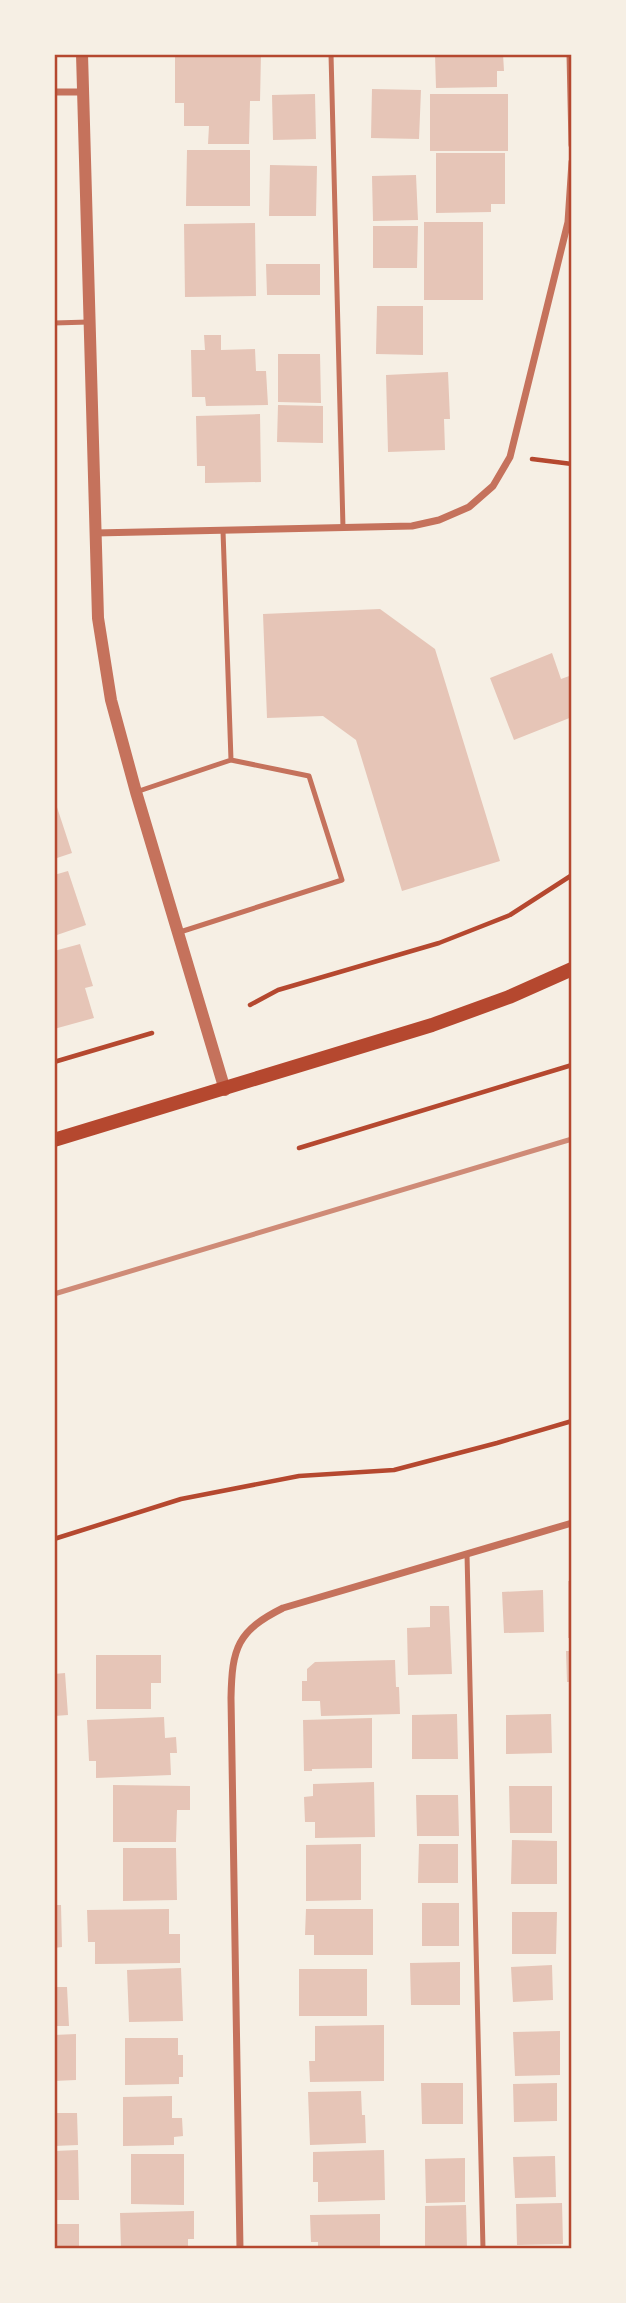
<svg xmlns="http://www.w3.org/2000/svg" width="626" height="2303" font-family="'Fira Sans',sans-serif">
<rect width="100%" height="100%" fill="#f6efe4"/>
<path fill="#e6c5b7" d="M175 54H261L260 101H250L249 144H208L209 126H184V103H175Z
M435 54H503L504 71H497V87L436 88Z
M372 89 421 90 419 139 371 138Z
M315 94 316 139 273 140 272 95Z
M430 94H508V151H430Z
M187 150H250V206H186Z
M436 153H505V204H491V212L436 213Z
M270 165 317 166 316 216H269Z
M416 175 418 220 373 221 372 176Z
M424 222H483V300H424Z
M255 223 256 296 185 297 184 224Z
M373 226H418L417 268H373Z
M266 264H320V295H267Z
M377 306H423V355L376 354Z
M204 335H221V350L255 349 256 371H266L268 405 206 406 205 397H192L191 350H205Z
M278 354H320L321 403 278 402Z
M448 372 450 419H444L445 450 388 452 386 375Z
M278 405 323 406V443L277 442Z
M260 414 261 482 205 483V466H197L196 416Z
M380 609 435 649 500 861 402 891 356 740 323 716 267 718 263 614Z
M552 653 561 679 572 675V717L514 740 490 678Z
M54 798 72 853 54 859Z
M68 871 86 925 54 936V875Z
M80 944 93 986 85 988 94 1018 54 1029V951Z
M568 1581H572V1638H568Z
M543 1590 544 1632 504 1633 502 1592Z
M430 1606H449L452 1674 408 1675 407 1628 430 1627Z
M566 1651H572V1682H567Z
M96 1655H161V1683H151V1709H96Z
M395 1660 396 1687H399L400 1714 321 1716 320 1701H302V1681H307V1669L315 1662Z
M65 1673 68 1715 54 1716V1674Z
M457 1714 458 1759H412V1715Z
M551 1714 552 1753 506 1754V1715Z
M164 1717 165 1738 176 1737 177 1753H170L171 1775 96 1778V1761H89L87 1720Z
M372 1718V1768L312 1769V1771H304L303 1720Z
M374 1782 375 1837 315 1838V1822H305L304 1797 313 1796V1784Z
M113 1785 190 1786V1810H177L176 1842H113Z
M509 1786H552V1833H510Z
M416 1795H458L459 1836H417Z
M512 1840 557 1841V1884H511Z
M361 1844V1900L306 1901V1845Z
M419 1844H458V1883H418Z
M123 1848H176L177 1900 123 1901Z
M422 1903H459V1946H422Z
M54 1905H61L62 1947 54 1948Z
M169 1909V1934H180V1963L95 1964V1942H88L87 1910Z
M306 1909H373V1955H314V1935H305Z
M512 1912H557L556 1954H512Z
M460 1962V2005H411L410 1963Z
M552 1965 553 2000 513 2002 511 1967Z
M181 1968 183 2021 129 2022 127 1970Z
M299 1969H367V2016H299Z
M54 1987H67L69 2026H54Z
M384 2025V2081L310 2082 309 2061H315V2026Z
M560 2031V2075L515 2076 513 2032Z
M76 2034V2080L54 2081V2035Z
M125 2038H178V2055H183V2077H179V2084L125 2085Z
M421 2083H463V2124H422Z
M557 2083V2121L514 2122 513 2084Z
M361 2091 362 2115H365L366 2143 310 2145 308 2092Z
M172 2096V2118H182L183 2136 174 2137V2145L123 2146V2097Z
M54 2113H77L78 2145 54 2146Z
M78 2150 79 2200H54V2151Z
M384 2150 385 2200 318 2202V2182H313V2152Z
M131 2154H184V2205L131 2204Z
M555 2156 556 2197 515 2198 513 2157Z
M465 2158V2202L426 2203 425 2159Z
M562 2203 563 2244 517 2245 516 2204Z
M466 2205 467 2249H425V2206Z
M194 2211V2239H188V2249H121L120 2213Z
M380 2214V2249H318V2242H311L310 2215Z
M54 2224H79V2249H54Z"/>
<g fill="none" stroke-linecap="round" stroke-linejoin="round">
<path stroke="#b5482f" stroke-width="4.5" d="M532 459 572 464
M250 1005 278 990 439 943 510 915 572 875
M54 1062 152 1033
M299 1148 572 1065
M54 1539 181 1499 299 1476 394 1470 497 1443 572 1421"/>
<path stroke="#c5725c" stroke-width="5" d="M331 54 343 528
M54 323 89 322
M223 531 231 760
M136 792 231 760 309 776 342 880 180 932
M467 1554 483 2249"/>
<path stroke="#c5725c" stroke-width="7" d="M570 54 572 145
M54 92H83
M95 533 412 526 439 520 469 507 493 486 510 457 568 222 572 162
M240 2249 231 1698C232 1648 237 1631 283 1608L572 1523"/>
<path stroke="#c5725c" stroke-width="12" d="M82 54 98 618 111 700 136 792 225 1090"/>
<path stroke="#b5482f" stroke-width="14" d="M54 1140 432 1025 509 997 572 969"/>
<path stroke="#cf8b77" stroke-width="5" d="M54 1294 572 1139"/>
</g>
<rect width="626" height="2303" fill="none" stroke="#f6efe4" stroke-width="112"/>
<rect x="56" y="56" width="514" height="2191" fill="none" stroke="#b5482f" stroke-width="2.5"/>
</svg>
